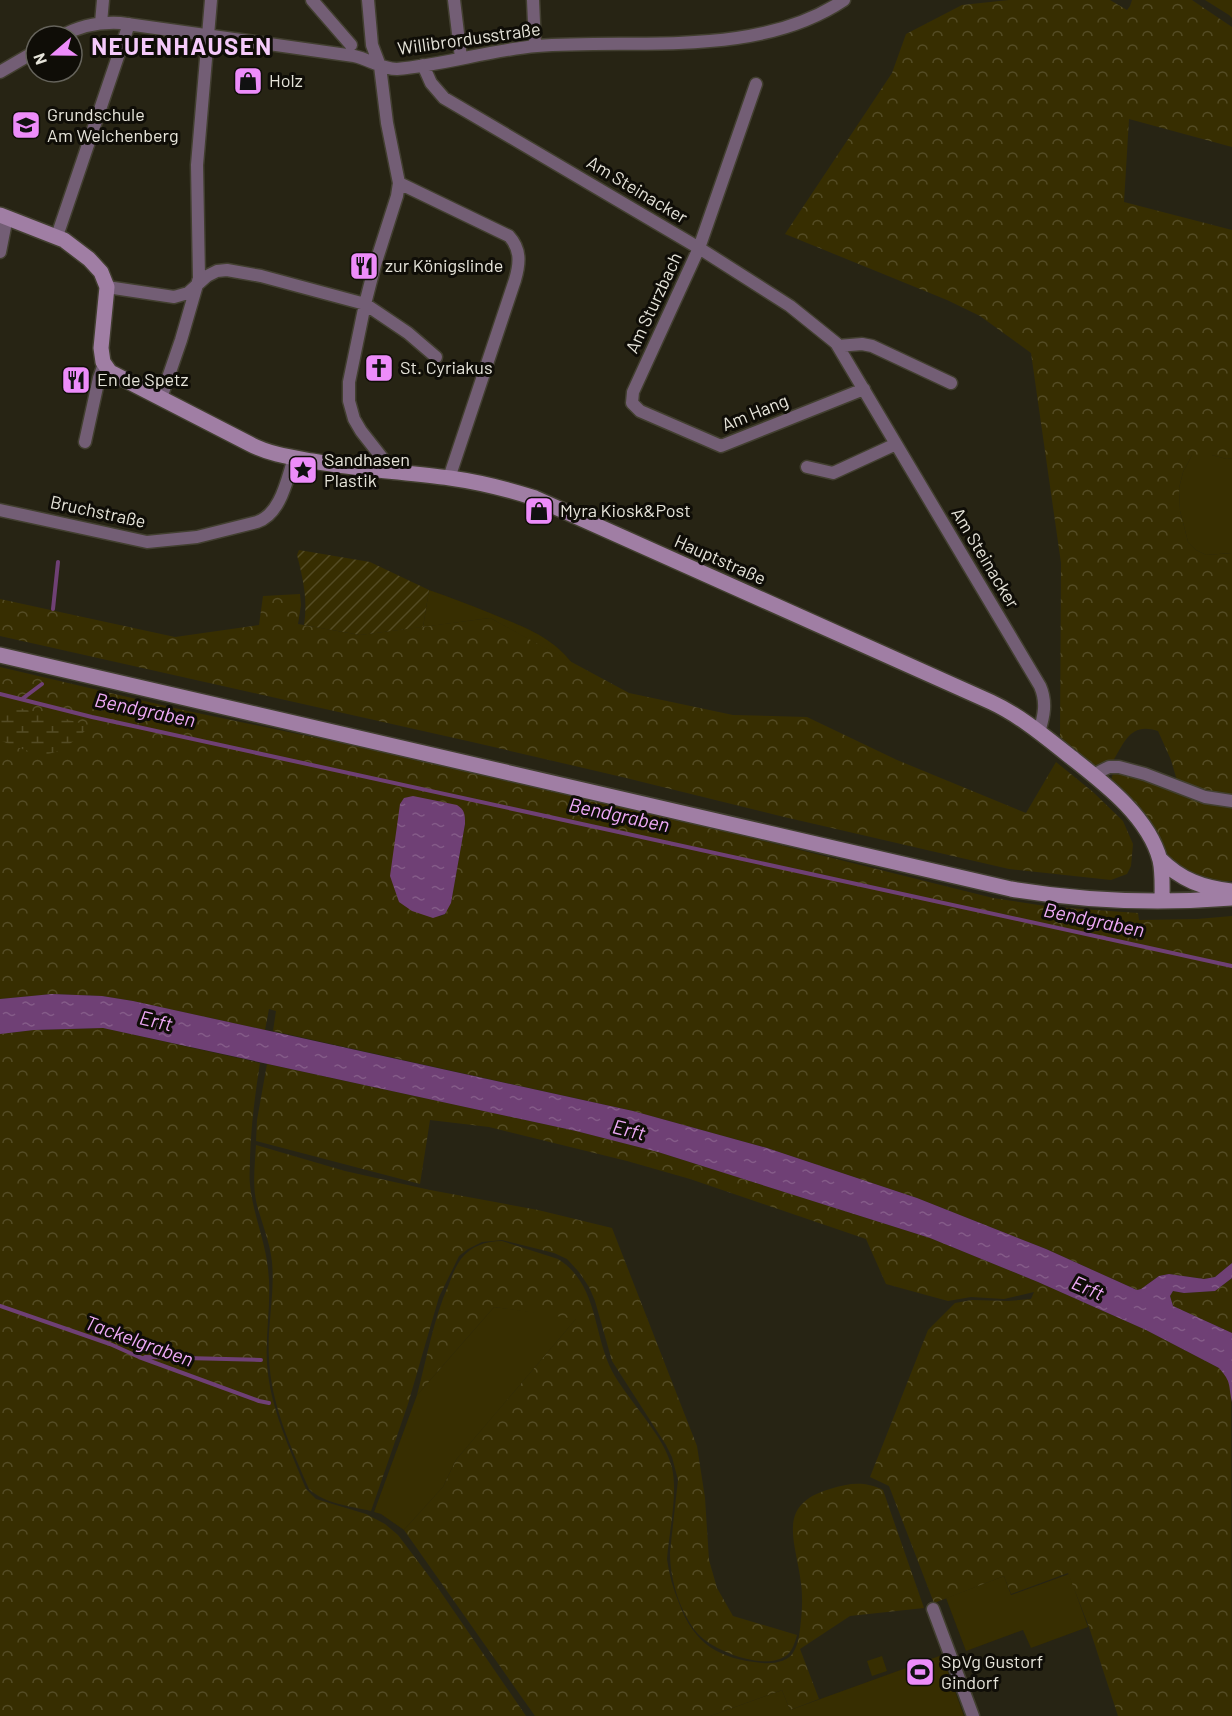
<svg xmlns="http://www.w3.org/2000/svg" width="1232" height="1716" font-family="Barlow,sans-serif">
<defs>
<pattern id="forest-crowns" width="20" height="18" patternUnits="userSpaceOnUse" patternTransform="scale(1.5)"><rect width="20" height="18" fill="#372e01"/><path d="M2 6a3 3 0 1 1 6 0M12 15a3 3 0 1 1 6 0" fill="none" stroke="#544c25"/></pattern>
<pattern id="wetland-marsh" width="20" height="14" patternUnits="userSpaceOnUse" patternTransform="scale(1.5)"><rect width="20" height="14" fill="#372e01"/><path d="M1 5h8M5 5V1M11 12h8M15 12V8" fill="none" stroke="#544c25"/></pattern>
<pattern id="garden-furrows" width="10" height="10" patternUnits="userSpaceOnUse" patternTransform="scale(1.5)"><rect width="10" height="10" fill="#372e01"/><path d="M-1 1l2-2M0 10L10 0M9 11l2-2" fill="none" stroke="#544c25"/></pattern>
<pattern id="water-ripples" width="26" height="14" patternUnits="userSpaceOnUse" patternTransform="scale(1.5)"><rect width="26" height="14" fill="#6f4075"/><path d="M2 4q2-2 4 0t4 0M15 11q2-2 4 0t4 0" fill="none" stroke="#845b88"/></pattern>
</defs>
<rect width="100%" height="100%" fill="#272414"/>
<path fill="#372e01" d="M1192 455H1212L1227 459 1232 458V553L1206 555 1196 550 1188 542 1180 511 1179 488 1183 472Z
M429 590C450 597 470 605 490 613 522 627 549 634 572 663L490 618 423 627Z
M494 1307 577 1318 456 1460 443 1487 404 1530 381 1514 374 1512 417 1395Z
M1069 1574 1088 1627 1031 1648 1023 1630 966 1651 946 1598 1004 1576 1011 1595Z
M942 1655 964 1716H710L782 1690 790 1710Z
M882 1656 887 1671 872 1676 867 1661Z"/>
<path fill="url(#forest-crowns)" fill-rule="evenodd" d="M1009 0H1110L1127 10 1130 6 1132 0H1192L1232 27V147L1129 119 1124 202 1232 230V458L1227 459 1212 455H1192L1183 472 1179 488 1180 511 1188 542 1196 550 1206 555 1232 553V797L1221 796 1178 784 1171 760 1158 731C1131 722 1125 741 1113 761L1092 766 1060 737 1061 563 1031 353 980 316 947 300 785 234 892 73 906 34 962 5Z
M1205 0H1232V18L1229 15Z
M300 594 301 605 298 624 360 635 490 618 629 693 733 715 807 717 897 760 1026 813 1056 762 1093 792 1123 821 1133 844 1131 866 1127 874 1111 880 1009 869 780 816 622 777 472 742 0 636V599L175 637 259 625 263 596Z
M0 667 183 710 451 766 716 829 993 898 1052 907 1138 913 1139 920 1197 919 1232 916V1263L1215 1277 1204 1279 1169 1274 1159 1276 1141 1289 1137 1290 1046 1249 917 1198 767 1148 633 1111 273 1031 276 1011 269 1009 265 1030 133 1001 102 996 52 994 0 999ZM465 815V824L451 902 445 914 439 917Z
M1116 770 1232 803V881H1219L1198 876 1181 869 1164 855 1111 782 1112 776Z
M103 1028 260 1063C255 1094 251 1126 250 1158 250 1167 249 1176 250 1185 253 1214 265 1240 268 1269 272 1301 265 1332 267 1364 270 1408 290 1449 306 1489L316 1499 366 1514 385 1524 398 1535 438 1588 526 1716H0V1034L34 1030Z
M267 1064 576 1131 658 1152 930 1238 1038 1282 1146 1330 1219 1368 1228 1376 1231 1383 1232 1716H1118L1089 1627 1068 1573 1011 1594 1004 1576 934 1603 889 1486 870 1477 928 1330 955 1303 972 1300 1008 1301 1031 1299 1034 1292 1004 1299 971 1297 948 1301 886 1284 866 1239 690 1179 627 1161 489 1127 430 1120 420 1184 256 1141 257 1120Z
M256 1145 345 1171 430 1190 538 1210 612 1228 697 1446 705 1498 709 1560 717 1588 733 1616 797 1635C795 1642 793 1650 787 1655 766 1672 714 1651 698 1634 680 1613 670 1580 670 1552L678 1480 672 1457 666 1445 612 1361 595 1301 589 1287 579 1272 567 1259 554 1253 502 1240 482 1242 468 1249 459 1256 439 1297 408 1404 371 1511C350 1506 325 1504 309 1489 291 1447 271 1405 269 1358 267 1326 275 1295 272 1262 270 1242 262 1224 257 1205 252 1186 255 1164 256 1145Z
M502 1241 558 1259C598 1284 593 1334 612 1371 628 1401 665 1436 672 1468 678 1494 669 1532 667 1559 669 1574 673 1589 679 1603 694 1644 719 1659 762 1663 773 1664 789 1662 794 1651 798 1645 799 1636 800 1629 802 1613 803 1599 801 1583 796 1541 775 1505 830 1489 850 1483 864 1481 883 1490L924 1608 850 1616 800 1649 819 1699 790 1710 782 1690 710 1716H535L404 1530 443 1487 456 1460 576 1319 494 1307 417 1395C427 1358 433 1320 449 1284 452 1275 456 1266 461 1259 471 1246 486 1241 502 1241Z
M1232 1278V1333L1173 1306 1170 1296 1173 1291 1184 1293 1215 1291Z"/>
<path fill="url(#wetland-marsh)" d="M0 702 34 712 66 719 90 726C79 737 62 753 46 754 34 754 10 745 0 740Z"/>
<path fill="url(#garden-furrows)" d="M299 550 370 562 429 590 423 627 360 635 304 625C308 600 303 579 297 555Z"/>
<path fill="url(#water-ripples)" d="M413 796 457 805C465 810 465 815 465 824L451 903 445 914 433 918 412 911 399 902 390 876 400 804 404 798Z
M52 994 102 996 133 1001 633 1111 767 1148 917 1198 1046 1249 1137 1290 1141 1289 1159 1276 1169 1274 1204 1279 1215 1277 1232 1263V1278L1215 1291 1184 1293 1173 1291 1170 1296 1173 1306 1232 1333V1402C1228 1384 1232 1383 1219 1368L1146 1330 1038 1282 930 1238 658 1152 576 1131 103 1028 34 1030 0 1034V999Z"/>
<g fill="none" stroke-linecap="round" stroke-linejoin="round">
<path stroke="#6f4075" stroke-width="4" d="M53 609 58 562
M0 694 92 717 1232 966
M22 699 42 684
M0 1306 110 1344 139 1357 259 1401 269 1403
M145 1357 261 1360"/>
<g stroke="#423f30" stroke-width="15">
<path id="street" d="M312 0 351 45
M368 0 372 45 380 66 387 123 399 183 397 196 375 265 365 304 349 382V401L354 419 361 431 394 473
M454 0 461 58
M533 0 535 46
M101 23 103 0
M62 36C81 25 99 22 120 23L354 56C369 59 381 69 397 69 444 65 490 50 537 46 636 38 756 59 844 0
M423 65 431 83 444 98 699 248 790 306 836 343 1040 686C1047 702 1044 716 1039 732
M0 72 36 51
M756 84 699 248 633 392 632 403 640 411 721 446 864 389
M399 183 509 236C521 249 520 263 515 280L449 478
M57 236 129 24
M0 252 7 217
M107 287 174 297 188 293 207 276 217 271 227 270 261 276 365 304 408 333 436 357
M838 346 862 344 872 346 951 383
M161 398 181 340 199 278 197 165 211 0
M85 442 99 378 104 364
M807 467 833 473 896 444
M0 510 147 542 197 537 257 522C281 514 287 479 294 458
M1093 775 1109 767H1119L1145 774 1205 797 1232 801
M933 1609 973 1716"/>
</g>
<g stroke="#423f30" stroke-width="18">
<path id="secondary" d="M0 215 64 240 89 259 101 272 107 287 101 348 103 362 110 372 250 444C269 454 290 457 312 461 358 469 404 472 450 478 479 482 507 489 535 498L991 702C1019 715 1043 735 1067 754 1101 781 1148 815 1160 860 1163 873 1162 888 1162 901
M0 655 1011 889C1084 901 1158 904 1232 898
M1160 859C1181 880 1203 888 1232 891"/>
</g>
<use href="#street" stroke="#735e75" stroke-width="12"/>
<use href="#secondary" stroke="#a07ea4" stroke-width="15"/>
</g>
<defs>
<g id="shop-square" transform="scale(1.5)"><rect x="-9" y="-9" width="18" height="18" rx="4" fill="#ed8cfa" stroke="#0f0d07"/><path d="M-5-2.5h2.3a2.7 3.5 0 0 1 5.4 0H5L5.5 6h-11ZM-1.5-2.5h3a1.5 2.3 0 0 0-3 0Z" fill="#111"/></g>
<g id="school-square" transform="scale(1.5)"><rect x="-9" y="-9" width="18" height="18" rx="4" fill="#ed8cfa" stroke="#0f0d07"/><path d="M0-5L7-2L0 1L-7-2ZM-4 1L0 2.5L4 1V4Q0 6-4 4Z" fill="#111"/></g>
<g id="restaurant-square" transform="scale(1.5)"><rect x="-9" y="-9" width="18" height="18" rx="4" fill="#ed8cfa" stroke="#0f0d07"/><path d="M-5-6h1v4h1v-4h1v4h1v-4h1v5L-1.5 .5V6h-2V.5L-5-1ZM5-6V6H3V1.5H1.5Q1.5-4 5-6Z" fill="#111"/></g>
<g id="church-square" transform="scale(1.5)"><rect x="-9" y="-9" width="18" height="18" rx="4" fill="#ed8cfa" stroke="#0f0d07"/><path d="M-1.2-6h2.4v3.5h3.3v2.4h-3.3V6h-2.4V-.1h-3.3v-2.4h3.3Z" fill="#111"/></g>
<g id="sight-square" transform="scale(1.5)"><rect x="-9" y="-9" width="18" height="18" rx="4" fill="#ed8cfa" stroke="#0f0d07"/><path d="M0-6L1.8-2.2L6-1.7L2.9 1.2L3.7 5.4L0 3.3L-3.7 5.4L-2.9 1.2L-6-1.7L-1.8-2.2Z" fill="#111"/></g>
<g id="stadium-square" transform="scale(1.5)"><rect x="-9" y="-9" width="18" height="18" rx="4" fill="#ed8cfa" stroke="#0f0d07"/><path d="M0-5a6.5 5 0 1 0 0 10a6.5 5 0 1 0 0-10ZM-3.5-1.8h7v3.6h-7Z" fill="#111"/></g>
</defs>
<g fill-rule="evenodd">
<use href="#shop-square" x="248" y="81"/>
<use href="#school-square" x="26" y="125"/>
<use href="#restaurant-square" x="364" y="266"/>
<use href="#church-square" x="379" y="368"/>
<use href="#restaurant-square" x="76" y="380"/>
<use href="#sight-square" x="303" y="470"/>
<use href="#shop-square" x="539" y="511"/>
<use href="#stadium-square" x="920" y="1672"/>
</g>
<g text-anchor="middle" stroke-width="6" stroke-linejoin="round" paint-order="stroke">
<g font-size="18" fill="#e6e4da" stroke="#0f0d07">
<text transform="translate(469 39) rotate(-8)" y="6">Willibrordusstraße</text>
<text transform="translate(637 190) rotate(31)" y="6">Am Steinacker</text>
<text transform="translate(654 303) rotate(-65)" y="6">Am Sturzbach</text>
<text transform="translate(755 413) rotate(-22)" y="6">Am Hang</text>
<text transform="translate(98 512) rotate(12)" y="6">Bruchstraße</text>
<text transform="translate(985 558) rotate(59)" y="6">Am Steinacker</text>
<text transform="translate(720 560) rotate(24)" y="6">Hauptstraße</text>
</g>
<g font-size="18" fill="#e6e4da" stroke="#0f0d07" text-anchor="start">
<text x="269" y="87">Holz</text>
<text x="47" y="121">Grundschule<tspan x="47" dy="21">Am Welchenberg</tspan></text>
<text x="385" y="272">zur Königslinde</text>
<text x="400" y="374">St. Cyriakus</text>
<text x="97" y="386">En de Spetz</text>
<text x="324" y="466">Sandhasen<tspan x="324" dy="21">Plastik</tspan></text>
<text x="560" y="517">Myra Kiosk&amp;Post</text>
<text x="941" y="1668">SpVg Gustorf<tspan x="941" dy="21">Gindorf</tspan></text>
</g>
<g font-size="20" font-style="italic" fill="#efaaf8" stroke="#0f0d07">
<text transform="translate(145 710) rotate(12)" y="7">Bendgraben</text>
<text transform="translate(619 815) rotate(12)" y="7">Bendgraben</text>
<text transform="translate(1094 920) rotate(12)" y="7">Bendgraben</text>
<text transform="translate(156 1021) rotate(13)" y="7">Erft</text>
<text transform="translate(629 1130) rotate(14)" y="7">Erft</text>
<text transform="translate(1088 1288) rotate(24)" y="7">Erft</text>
<text transform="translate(139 1341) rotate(20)" y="7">Tackelgraben</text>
</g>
<g font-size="24" font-weight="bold" letter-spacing="1.5" fill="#f5cafb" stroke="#0f0d07">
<text x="182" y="55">NEUENHAUSEN</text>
</g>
</g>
<g transform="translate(54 54) rotate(250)"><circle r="28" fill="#0f0d07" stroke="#65635b" stroke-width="1.5"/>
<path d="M0-4.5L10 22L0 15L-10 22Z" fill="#ed8cfa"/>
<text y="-9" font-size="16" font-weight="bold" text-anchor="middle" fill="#e6e4da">N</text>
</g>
</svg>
